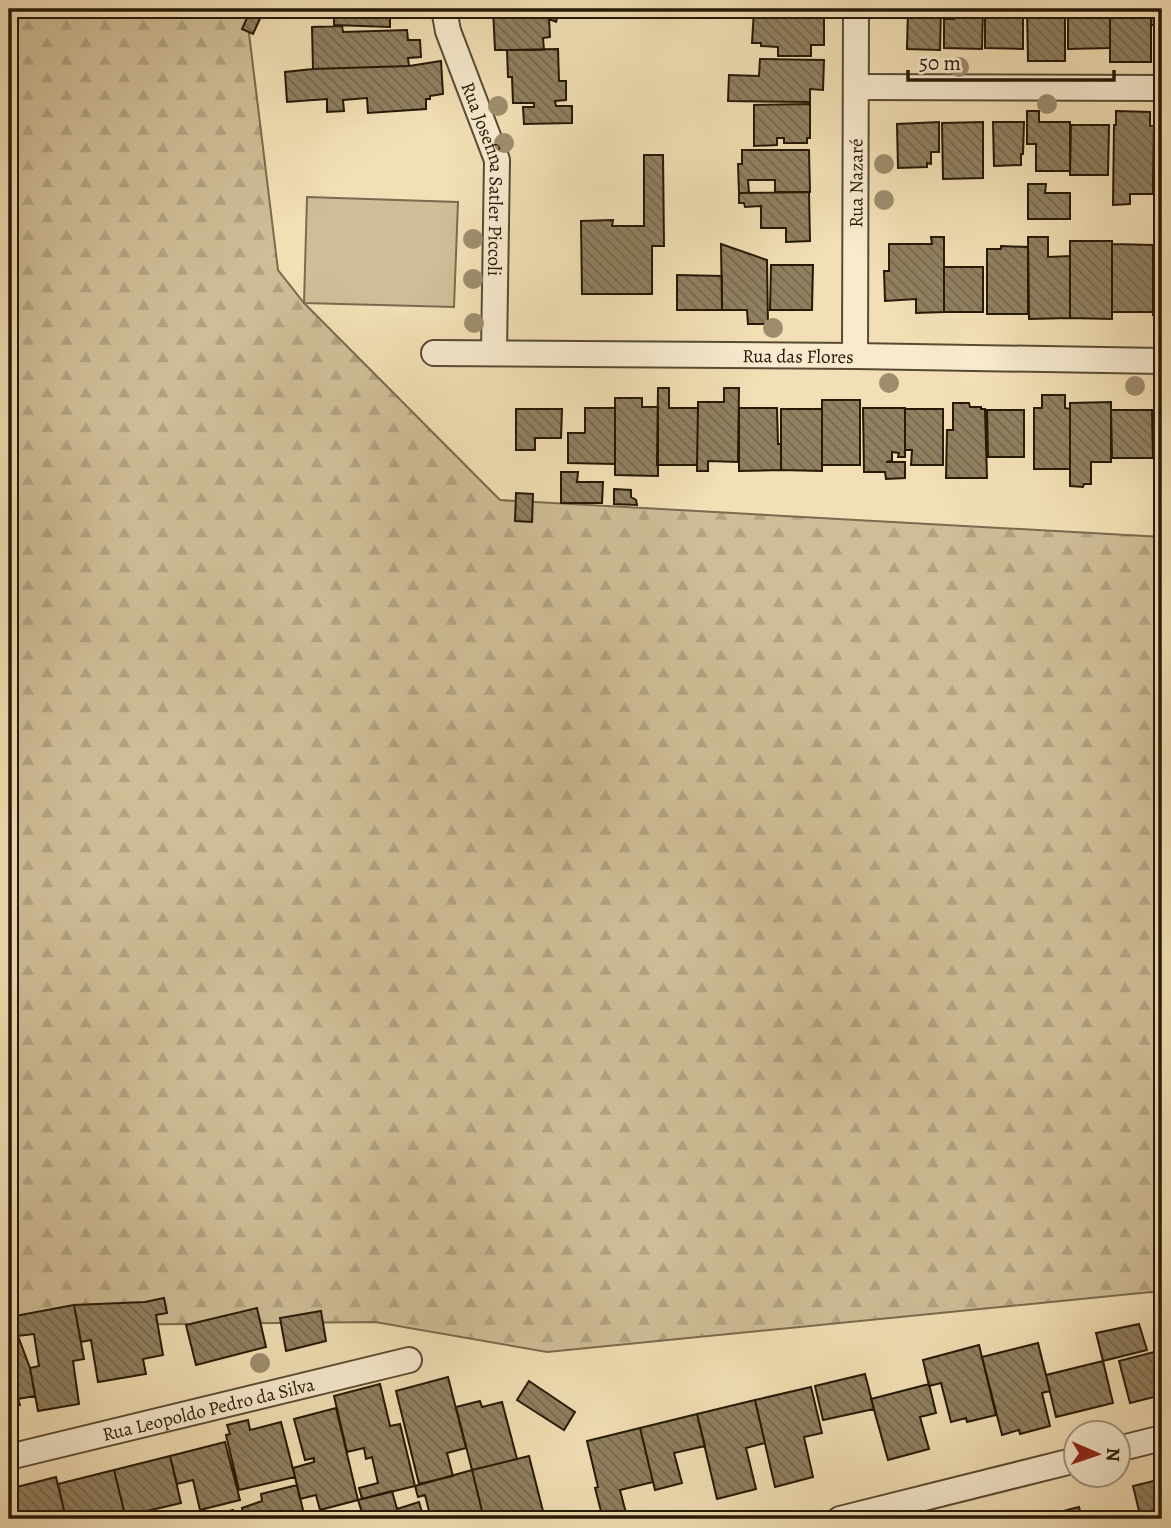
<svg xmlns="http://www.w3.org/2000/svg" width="1171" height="1528" font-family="Alegreya,serif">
<defs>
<pattern id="forest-firs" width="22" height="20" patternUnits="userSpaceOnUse" patternTransform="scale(1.75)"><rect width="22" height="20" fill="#cfbd97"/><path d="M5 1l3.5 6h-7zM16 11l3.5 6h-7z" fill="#b2a281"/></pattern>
<pattern id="building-back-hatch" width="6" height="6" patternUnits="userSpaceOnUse" patternTransform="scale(1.75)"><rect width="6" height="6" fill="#908061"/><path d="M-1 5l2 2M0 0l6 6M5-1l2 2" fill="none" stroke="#75684e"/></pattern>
</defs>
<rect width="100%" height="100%" fill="#f2dfb5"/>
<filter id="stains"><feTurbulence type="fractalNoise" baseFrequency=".00286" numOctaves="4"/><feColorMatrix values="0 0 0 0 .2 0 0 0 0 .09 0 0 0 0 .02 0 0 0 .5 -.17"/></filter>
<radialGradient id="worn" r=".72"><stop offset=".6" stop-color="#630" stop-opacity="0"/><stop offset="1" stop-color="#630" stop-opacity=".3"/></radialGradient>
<path fill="url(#forest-firs)" stroke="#7a6b4e" stroke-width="2" d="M9 9H246L278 270 304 303 500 500 1162 537V1293L1151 1292 547 1352 375 1322 9 1326Z"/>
<path fill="#cfbd97" stroke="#7a6b4e" stroke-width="2" d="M307 197 458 202 454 307 304 303Z"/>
<path fill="url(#building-back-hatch)" stroke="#261906" stroke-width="2" d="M251 9 262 14 253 34 242 29Z
M334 9H390V27L334 25Z
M493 9H524L549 19 550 37 543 38 544 50H495Z
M537 9H560L556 22 535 13Z
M744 9H807V11Z
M908 9H941L940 50 907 49Z
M963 9H983L982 49 944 48V19H954V12L963 13Z
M985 9H1023V49L985 48Z
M1027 9H1065V61H1028Z
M1068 9H1110V48L1068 49Z
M1110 9H1151V62H1110Z
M1151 9H1162V49H1158V25H1151Z
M754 10 785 11V17H808V11L824 12V45H811V56H778V47L761 46V43H752Z
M342 26 343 32 407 30 408 40H420L421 57 408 58 409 66 313 69 312 27Z
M558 49 559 81H566V100L555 101 556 106H572V123L524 124 523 107H534V103H513L512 77H508L507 50Z
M760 59 824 60 823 90 810 89V102L728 101 729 75 759 76Z
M441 61 443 94 430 96V99H426V109L368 113 367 98 343 100 344 111 327 112V99L287 102 285 72 313 69 409 66Z
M810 104V138H807V143H784V138H777V145L754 146V105Z
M1027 111H1039V122H1070V171H1036V144H1027Z
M1116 111 1150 112V126L1154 125 1153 194H1130V204L1113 205 1114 125H1116Z
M939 122V152H931V164L927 163V167L898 168 897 124Z
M983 122V178L943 179 942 123Z
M993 122H1024L1023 154H1021V165L994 166Z
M1154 124H1162V188L1153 187Z
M1071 125H1109L1108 175H1070Z
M742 150H809L810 192H775V180H748L749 193H739L738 164H742Z
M644 155H663L664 246H652V294H582L581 221 613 220 612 226H644Z
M1028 184H1046L1045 193H1070V219H1028Z
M809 192 810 241 786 242V228H761V206L745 207 744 203H739V193Z
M931 237H944V312L916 313V299L885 301 884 271H889V244H932Z
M1028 237H1048V257L1070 256V318L1029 319Z
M1070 241H1112V319L1070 318Z
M721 244 767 260 768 324H748L747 310H722Z
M1112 244 1153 245V312H1112Z
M1001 246 1028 247V314H987V249H1001Z
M1153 253H1162V315H1153Z
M771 265H813L812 310H770Z
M944 267H983V312H944Z
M677 275 722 276V310H677Z
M658 388H669V408H698L697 465H657Z
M724 388H739L738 462 708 461V471H697L698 402H724Z
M1042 395H1065V408L1070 409V469H1034V408H1042Z
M615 398H642V407H658V476L615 475Z
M822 400H860V465H822Z
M1111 402V462H1091V484H1084L1083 487 1070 486V403Z
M953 403H969L970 407H981V409H985L987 478H946L947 430H953Z
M585 408H615V464L568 463V433H585Z
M739 408H777L778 444H781V470L739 471Z
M863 408H905V457H898L899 453 892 452V461L886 462H905V478L886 479 885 472H864Z
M516 409H562L561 438H535V450H516Z
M781 409H822V471L781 470Z
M905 409H943V465H911L912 450H905Z
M987 410H1024V457H988Z
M1111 410H1152L1153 458H1112Z
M1152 410H1162V467H1157V441H1153Z
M561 472H578L577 482H603L602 503H561Z
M614 489 631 490V497L636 500 637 505 614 504Z
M516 493 533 494 532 522 515 521Z
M164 1298 167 1313 156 1315 163 1355 143 1359 146 1374 98 1382 91 1340 81 1342 74 1305 145 1302Z
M74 1305 84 1359 73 1361 79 1404 38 1411 30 1368 39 1366 34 1334 18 1336 15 1316Z
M257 1308 266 1347 196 1365 186 1325Z
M321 1311 326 1341 286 1351 280 1318Z
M9 1315 15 1316 18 1336 30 1368 35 1396 18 1399 20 1405 9 1407Z
M1139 1324 1147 1350 1103 1361 1096 1333Z
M1038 1343 1050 1391 1042 1393 1050 1426 1020 1434 1019 1430 1002 1435 982 1357Z
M979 1345 996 1415 967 1422 966 1418 951 1422 941 1383 929 1386 923 1360Z
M1162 1350V1395L1130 1403 1119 1361Z
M1103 1361 1113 1403 1056 1417 1046 1375Z
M865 1374 874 1409 823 1420 815 1386Z
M448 1377 466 1448 447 1453 453 1476 419 1484 396 1391Z
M529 1381 575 1412 564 1430 517 1400Z
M380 1384 390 1426 400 1424 415 1486 362 1499 359 1488 378 1483 372 1457 366 1459 364 1448 347 1452 334 1396Z
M929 1384 936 1413 920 1417 929 1449 888 1460 871 1399Z
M811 1387 822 1433 804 1437 813 1477 775 1487 755 1400Z
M755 1400 765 1443 746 1448 756 1489 717 1499 697 1414Z
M480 1401 482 1407 502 1402 517 1459 472 1470 456 1407Z
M336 1408 358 1500 320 1510 316 1495 300 1499 293 1468 314 1462V1458L305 1460 294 1419Z
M697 1414 705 1446 674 1453 682 1483 655 1490 640 1428Z
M248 1420 250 1430 281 1422 295 1477 239 1490 226 1435 230 1434 227 1425Z
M640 1428 653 1482 620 1490 627 1517 603 1519 595 1488 598 1487 587 1441Z
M225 1442 240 1500 200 1510 193 1480 177 1484 170 1456Z
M170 1456 181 1503 147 1511 149 1519H126L114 1470Z
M529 1456 545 1519H484L472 1470Z
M114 1470 126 1519H66L58 1484Z
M472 1470 484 1519H431L425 1495 418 1497 415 1486Z
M56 1477 66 1519H10L9 1489Z
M1162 1479V1519H1141L1133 1486Z
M297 1485 304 1514 281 1519H244L242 1508 262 1501 261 1494Z
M392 1491 397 1509 419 1502 424 1519H364L358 1500Z
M1079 1507 1082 1519H1032Z
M233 1510 235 1519H197Z"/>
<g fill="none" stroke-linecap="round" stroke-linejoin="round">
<g stroke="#594a32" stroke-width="28">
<g id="street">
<path id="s1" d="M444 9 448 31 497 160 494 353"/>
<path d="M856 87 1162 88"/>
<path id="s2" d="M434 353 855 356 1162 361"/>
<path id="s3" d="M855 356 856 9"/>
<path d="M1118 1449 1162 1438"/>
<path id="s4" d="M9 1457 409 1360"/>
<path d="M840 1519 1076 1460"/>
</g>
</g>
<use href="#street" stroke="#f7eacf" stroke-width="24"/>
</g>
<g fill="#9e8d6d">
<circle cx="959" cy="67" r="10"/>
<circle cx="1047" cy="104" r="10"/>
<circle cx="498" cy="106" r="10"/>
<circle cx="504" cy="143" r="10"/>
<circle cx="884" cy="164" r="10"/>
<circle cx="884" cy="200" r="10"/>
<circle cx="473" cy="239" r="10"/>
<circle cx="473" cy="279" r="10"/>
<circle cx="474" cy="323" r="10"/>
<circle cx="773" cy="328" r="10"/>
<circle cx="889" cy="383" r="10"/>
<circle cx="1135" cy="386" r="10"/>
<circle cx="260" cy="1363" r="10"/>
</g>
<g text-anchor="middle" stroke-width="7" stroke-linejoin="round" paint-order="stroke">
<g font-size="19" fill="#261906" stroke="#f7eacf">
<text dy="7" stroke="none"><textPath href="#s1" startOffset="177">Rua Josefina Satler Piccoli</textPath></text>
<text dy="7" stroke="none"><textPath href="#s3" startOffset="173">Rua Nazaré</textPath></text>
<text dy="7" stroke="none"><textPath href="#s2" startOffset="364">Rua das Flores</textPath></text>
<text dy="7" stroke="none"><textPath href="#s4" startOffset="205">Rua Leopoldo Pedro da Silva</textPath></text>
</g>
</g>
<rect width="1171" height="1528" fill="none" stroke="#f2dfb5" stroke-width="35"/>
<rect x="10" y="10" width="1150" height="1507" fill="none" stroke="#261906" stroke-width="3.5"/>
<rect x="18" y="18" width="1136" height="1493" fill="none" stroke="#261906" stroke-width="2"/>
<g transform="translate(1097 1454) rotate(92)"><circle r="33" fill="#f7eacf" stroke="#a3967f" stroke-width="2"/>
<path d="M0-5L12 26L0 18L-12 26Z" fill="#8f2418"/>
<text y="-10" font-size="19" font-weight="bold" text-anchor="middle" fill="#261906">N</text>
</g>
<path d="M908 70v10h206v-10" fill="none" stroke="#261906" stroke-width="3.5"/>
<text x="919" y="70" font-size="21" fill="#261906" stroke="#f7eacf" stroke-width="5" paint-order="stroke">50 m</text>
<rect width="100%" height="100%" filter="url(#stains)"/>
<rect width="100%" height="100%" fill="url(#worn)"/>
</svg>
